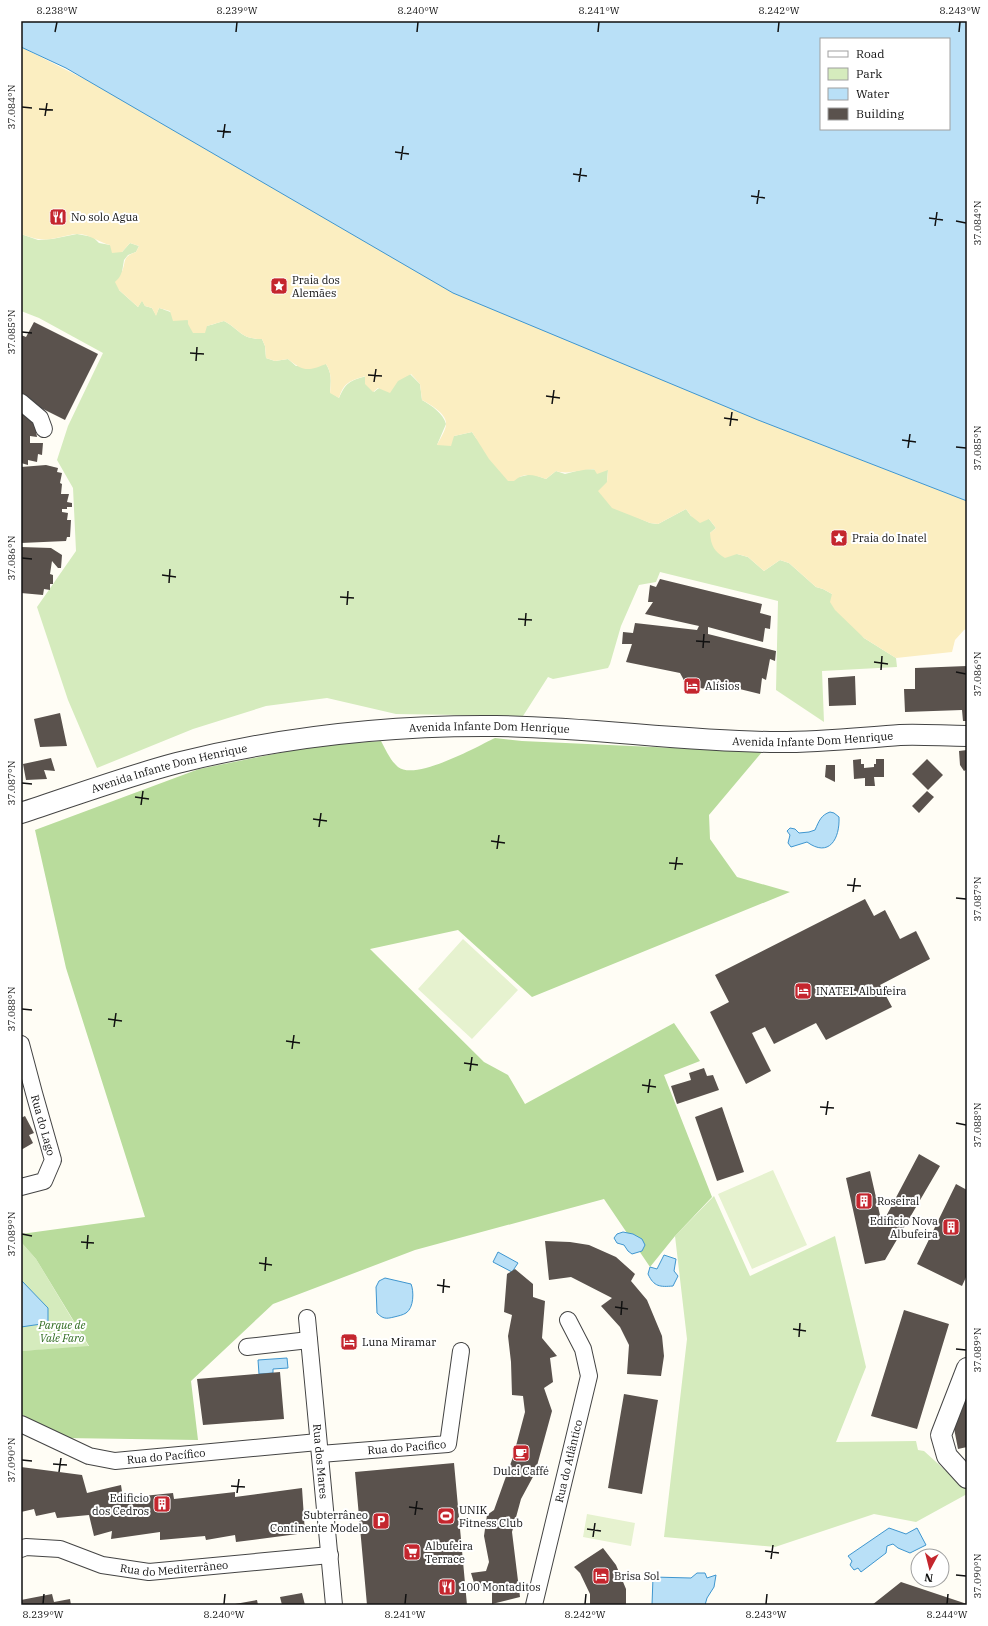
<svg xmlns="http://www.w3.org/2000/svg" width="988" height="1626" font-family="'IBM Plex Serif',serif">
<rect width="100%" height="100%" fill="#fffdf5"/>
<path fill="#d5ebbd" d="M21 234 38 240 52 239 77 234 93 237 99 243 110 245 122 252 130 243 139 246 136 252 128 255 124 260 119 290 138 307 142 300 145 306 152 308 156 315 159 308C174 312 193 325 206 326 209 326 219 322 224 321 241 330 240 339 262 339L265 346 266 358 275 361 288 359 296 366 326 364C332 373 331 382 330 392L339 398C346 382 350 381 366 376L374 392C382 384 399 380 410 374L420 384 422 400C432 406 443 413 446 424L437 445 454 436 472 432 476 438 519 477 532 474 546 479 556 471 565 474 584 469 608 470 607 482 632 515 650 523 658 524 686 509 691 516 709 519 716 528 710 533 737 554 748 557 764 571 780 560 789 563 816 587 823 589 832 594 864 638 896 658 897 667 822 671 824 722 776 690 778 601 660 572 656 582 639 585 621 626 610 664 608 668 553 679 548 677 523 716 396 714 327 698 266 706 193 729 97 768 68 700 37 607 76 551 73 488 57 460 68 426 103 353 39 318 21 311Z
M714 1196 750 1276 835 1236 866 1367 836 1442 916 1441 918 1450 924 1451 967 1490V1494L916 1522 874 1514 775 1547 664 1537 687 1339 675 1236Z
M21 1242 36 1259 89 1347 21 1351Z"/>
<path fill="#b9dc9c" d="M495 738 522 741 762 752 709 815 710 839 737 877 790 892 532 997 458 930 370 949 484 1062 508 1075 525 1104 674 1023 700 1061 664 1075 712 1197 675 1236 650 1267 604 1199 415 1250 273 1304 191 1381 198 1440 64 1438 21 1414V1351L89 1346 36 1259 21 1242V1234L145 1217 66 968 35 830 199 769 299 749 338 744 381 741C386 750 390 760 398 767 416 781 476 747 495 738Z"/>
<path fill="#fbeec1" d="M21 47 758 420 967 501V629L964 630 955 640 952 652 896 658 864 638 835 610 830 602 832 594 823 589 816 587 789 563 780 560 764 571 748 557 737 554 725 558C714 551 711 546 710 533L716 528 709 519 700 523 691 516 686 509 658 524 650 523 612 508 598 491 607 482 608 470 597 474 594 469C581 469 569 475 556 471L546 479C534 475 524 472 514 481H508L489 459 472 432 454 436 451 446 437 445C440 439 446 430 446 424 447 414 430 404 422 400L420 384 411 374 398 381 390 393 378 388 373 392 365 384V376C350 381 344 382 339 398L330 393C331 382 332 373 326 364 309 371 303 372 288 359L275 361 266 358 265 346 262 339C240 339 241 330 224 321L207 326 205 333H193L188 324V320L173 321 170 311 159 308 156 316 152 308 145 306 142 301 138 307 119 290 115 282C117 280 120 277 121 274 127 262 121 257 136 252L139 246 130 243 122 252 112 253 110 245C98 242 90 234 77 234 72 234 66 236 61 237 45 241 37 240 21 234Z"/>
<path fill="#e6f2cf" d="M463 939 518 990 472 1039 418 989Z
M773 1170 807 1245 752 1269 718 1194Z
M587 1514 635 1523 631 1546 583 1537Z"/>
<path fill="#b9e0f7" stroke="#3f96cf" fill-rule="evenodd" d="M21 21H967V501L758 420 453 293 66 68 21 47ZM821 39H949V129H821Z
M830 812 834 813 839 817C840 839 829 858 807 842L791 847 788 843 790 835 787 831 790 828 795 829 799 833 809 832 815 830C819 821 821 815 830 812Z
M623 1232 633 1234 642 1239 645 1245 642 1251 632 1254 628 1251 624 1245 617 1243 614 1238 617 1234Z
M498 1252 518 1263 512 1272 493 1262Z
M664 1255 676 1259 674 1271 678 1276 673 1286C660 1287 654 1287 648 1274L650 1267 657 1269Z
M385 1278 411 1284C414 1291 414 1308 406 1313 403 1315 398 1316 394 1317 386 1319 383 1319 377 1313L376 1287 379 1281Z
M21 1280 48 1308V1323L21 1327Z
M287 1358 288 1368 273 1369V1373L259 1374 258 1360Z
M889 1528 906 1534 917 1528 926 1545 910 1553 898 1548 893 1544 887 1546 886 1553 861 1572 858 1568 854 1570 850 1565 852 1561 848 1556Z
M697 1573H705L707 1578 716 1575 714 1587 707 1598 705 1605H652L653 1577 691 1578Z"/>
<path fill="#5a524d" d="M34 322 98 354 65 420 21 398V335L26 337Z
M21 404 34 420 37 437 30 436V443H43L42 455 38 454 37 462 28 460V465L21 463Z
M46 465 58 468 57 472 62 473 60 483 62 484 61 494H69L67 502 72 503V507H67V509H62V512L68 513 67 520H71L70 537H67L66 541 21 543V467Z
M21 547 51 548 62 555 61 568H58L52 561 50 574 53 575V584H50V590L44 589 43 595 21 593Z
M660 579 762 604 760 613 771 616 770 629 765 628 763 642 708 627V634L776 651 775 661 770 659 766 680 762 678 760 694 711 682 708 690 686 684 680 673 626 662 632 644H622L623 632 633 633 635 623 697 630 699 626 645 614 653 602H648L650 585 656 587Z
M967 666V721H963L962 710 905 712 904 689H915V668Z
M855 676 856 705 829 706 828 678Z
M60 713 67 746 40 747 34 719Z
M967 750V769L964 771 960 765 959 751Z
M51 758 55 771 44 770 47 779 26 780 23 764Z
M861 759V764H864V768L874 767V764H876V759H884V777H874L875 786H865V778L854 779 853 760Z
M927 759 943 775 928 790 912 774Z
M826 765H835V782L825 777Z
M927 791 934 797 919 813 912 806Z
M865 899 874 916 885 910 900 939 916 931 930 959 880 985 892 1007 826 1040 816 1023 774 1044 765 1027 752 1033 771 1071 746 1084 710 1012 729 1002 715 975Z
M704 1068 707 1076 713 1075 719 1090 677 1104 671 1086 691 1080 689 1073Z
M722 1107 744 1172 717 1181 695 1117Z
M25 1116 34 1133 29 1135 33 1143 21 1150V1118Z
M919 1154 940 1166 885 1260 865 1264 846 1178 870 1171 882 1224Z
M956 1184 967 1190V1275L962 1286 917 1264Z
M545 1241 570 1242 589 1245 616 1257 635 1274 631 1281 647 1300 662 1336 664 1356 661 1376 627 1374 629 1345 620 1327 601 1306 612 1298 571 1277 549 1280Z
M515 1269 533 1284V1297L545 1301 542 1338 557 1356 550 1358 553 1382 544 1388 552 1411 535 1473 521 1499 512 1532 520 1597 492 1604V1585L475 1586 471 1573 486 1571 489 1562 484 1536 487 1515 494 1510 513 1457 525 1412 523 1396 512 1395 511 1362 508 1336 512 1315 504 1312 507 1274Z
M904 1310 949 1324 917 1429 871 1416Z
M280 1372 284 1419 203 1425 197 1379Z
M967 1386V1447L958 1449 953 1423Z
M624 1394 658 1400 642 1494 608 1488Z
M454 1463 467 1605H367L355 1472Z
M21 1467 82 1475 87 1493 121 1485 123 1498 173 1493 174 1499 235 1492V1497L302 1488 305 1533 236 1542 235 1535 206 1540 205 1536 160 1540V1532L111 1539 112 1531 94 1536 89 1515 57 1518 55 1512 36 1516 34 1509 21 1512Z
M603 1548 616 1565 626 1589V1605H590V1594L580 1573 574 1567Z
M901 1582 967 1604V1605H872Z
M302 1593 305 1605H282L280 1597Z
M52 1594 54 1602 70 1599 71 1605H21V1600Z
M257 1600 258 1605H235V1604Z"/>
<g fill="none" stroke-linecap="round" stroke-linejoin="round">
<g stroke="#444" stroke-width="18">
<g id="minor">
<path d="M21 402 40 418 44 429"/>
<path id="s1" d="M21 1044 34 1093 53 1160 44 1181 21 1187"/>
<path id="s2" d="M307 1318 334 1605"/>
<path d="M247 1347 309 1340"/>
<path id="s3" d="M21 1424 89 1456 115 1461 318 1442"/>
<path id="s4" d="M320 1454 448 1444 461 1351"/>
<path id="s5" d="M21 1549 26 1547 60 1549 102 1565 149 1572 330 1555"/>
<path id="s6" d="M534 1605 589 1376 583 1349 568 1320"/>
</g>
</g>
<g stroke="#444" stroke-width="22">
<g id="tertiary">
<path id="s7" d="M21 813C73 796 124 777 177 763 281 737 389 725 496 726 588 727 679 741 770 742 813 743 857 738 900 735 922 734 945 736 967 736"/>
<path d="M967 1368 941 1435 947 1456 967 1478"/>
</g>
</g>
<use href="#minor" stroke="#fff" stroke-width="16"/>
<use href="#tertiary" stroke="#fff" stroke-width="20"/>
</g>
<path fill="none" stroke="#111" stroke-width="1.5" d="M55 32 57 22M236 32 237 22M417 32 418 22M598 32 599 22M778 32 779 22M959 32 960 22M22 107 32 108M39 109 53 110M45 116 47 103M217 131 231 132M223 138 225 124M395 152 409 154M401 160 403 146M573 174 587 176M579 182 581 168M751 196 765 198M757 204 759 190M929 218 943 220M956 221 966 223M935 226 937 212M22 332 32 333M190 353 204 354M196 361 197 347M368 375 382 376M374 382 376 369M546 396 560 398M552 404 554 390M724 418 738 420M730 426 732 412M902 440 916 442M956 447 966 448M908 448 910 434M22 558 32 559M162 575 176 577M169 583 170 569M340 597 354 598M347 605 348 591M518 619 532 620M525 626 526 613M696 641 710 642M703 648 704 634M874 662 888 664M881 670 882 656M956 672 966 674M22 783 32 784M135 797 149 799M141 805 143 791M313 819 327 821M319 827 321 813M491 841 505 843M497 849 499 835M669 863 683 864M675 870 677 857M847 885 861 886M853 892 855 878M956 898 966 899M22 1009 32 1010M108 1019 122 1021M114 1027 116 1013M286 1041 300 1043M292 1049 294 1035M464 1063 478 1065M470 1071 472 1057M642 1085 656 1087M648 1093 650 1079M820 1107 834 1108M826 1115 828 1101M956 1123 966 1125M22 1234 32 1236M81 1242 94 1243M87 1249 88 1235M259 1263 272 1265M265 1271 266 1257M437 1285 450 1287M443 1293 444 1279M615 1307 628 1309M621 1315 622 1301M793 1329 806 1331M799 1337 800 1323M956 1349 966 1350M22 1460 32 1461M53 1464 67 1465M59 1472 61 1458M231 1486 245 1487M237 1493 239 1479M409 1507 423 1509M415 1515 417 1501M587 1529 601 1531M593 1537 595 1523M765 1551 779 1553M771 1559 773 1545M956 1575 966 1576M43 1604 44 1594M224 1604 225 1594M405 1604 406 1594M585 1604 586 1594M766 1604 767 1594M947 1604 948 1594"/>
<defs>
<g id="restaurant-square" transform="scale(0.9)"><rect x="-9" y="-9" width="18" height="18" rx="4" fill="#c4262e" stroke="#fff"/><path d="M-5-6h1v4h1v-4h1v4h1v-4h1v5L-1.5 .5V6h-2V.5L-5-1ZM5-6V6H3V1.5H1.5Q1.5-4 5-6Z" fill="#fff"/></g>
<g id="sight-square" transform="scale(0.9)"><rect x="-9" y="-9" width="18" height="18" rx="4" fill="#c4262e" stroke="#fff"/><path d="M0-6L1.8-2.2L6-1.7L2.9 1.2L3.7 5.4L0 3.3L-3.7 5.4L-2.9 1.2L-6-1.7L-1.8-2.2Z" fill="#fff"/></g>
<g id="hotel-square" transform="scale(0.9)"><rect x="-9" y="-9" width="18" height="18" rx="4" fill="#c4262e" stroke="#fff"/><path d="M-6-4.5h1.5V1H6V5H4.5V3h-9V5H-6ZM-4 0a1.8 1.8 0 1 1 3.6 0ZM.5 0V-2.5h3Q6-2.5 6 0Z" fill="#fff"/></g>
<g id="building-square" transform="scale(0.9)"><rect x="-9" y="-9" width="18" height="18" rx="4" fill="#c4262e" stroke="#fff"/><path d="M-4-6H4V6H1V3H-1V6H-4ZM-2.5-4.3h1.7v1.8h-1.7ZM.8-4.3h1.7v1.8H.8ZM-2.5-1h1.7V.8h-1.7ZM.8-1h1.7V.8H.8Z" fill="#fff"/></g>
<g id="cafe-square" transform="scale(0.9)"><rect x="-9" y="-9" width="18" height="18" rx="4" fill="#c4262e" stroke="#fff"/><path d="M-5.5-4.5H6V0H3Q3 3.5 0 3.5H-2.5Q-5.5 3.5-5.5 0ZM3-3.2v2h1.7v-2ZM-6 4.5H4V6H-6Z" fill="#fff"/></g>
<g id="stadium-square" transform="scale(0.9)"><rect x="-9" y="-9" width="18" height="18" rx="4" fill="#c4262e" stroke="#fff"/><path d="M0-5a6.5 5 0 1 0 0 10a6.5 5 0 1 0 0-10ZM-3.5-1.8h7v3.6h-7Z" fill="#fff"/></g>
<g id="parking-square" transform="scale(0.9)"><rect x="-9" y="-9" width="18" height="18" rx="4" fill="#c4262e" stroke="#fff"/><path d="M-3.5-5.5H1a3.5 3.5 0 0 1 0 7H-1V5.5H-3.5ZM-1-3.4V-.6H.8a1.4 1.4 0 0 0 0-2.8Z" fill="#fff"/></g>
<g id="supermarket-square" transform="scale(0.9)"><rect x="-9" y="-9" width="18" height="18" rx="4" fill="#c4262e" stroke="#fff"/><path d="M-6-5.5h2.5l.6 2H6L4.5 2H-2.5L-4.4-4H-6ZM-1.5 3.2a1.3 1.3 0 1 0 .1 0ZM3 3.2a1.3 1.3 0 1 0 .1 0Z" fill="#fff"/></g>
</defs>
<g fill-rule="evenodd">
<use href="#restaurant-square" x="58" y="217"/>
<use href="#sight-square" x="279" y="286"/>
<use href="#sight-square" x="839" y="538"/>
<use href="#hotel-square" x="692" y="686"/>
<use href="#hotel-square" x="803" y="991"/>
<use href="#building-square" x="864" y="1201"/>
<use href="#building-square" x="951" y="1227"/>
<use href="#hotel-square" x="349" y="1342"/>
<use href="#cafe-square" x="521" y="1453"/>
<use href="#building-square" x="162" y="1504"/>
<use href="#stadium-square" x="446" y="1516"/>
<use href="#parking-square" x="381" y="1521"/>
<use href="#supermarket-square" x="412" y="1552"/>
<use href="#hotel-square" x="601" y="1576"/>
<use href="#restaurant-square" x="447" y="1587"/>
</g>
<g text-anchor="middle" stroke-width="4" stroke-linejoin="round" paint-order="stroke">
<g font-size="11" fill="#111" stroke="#fff" text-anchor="start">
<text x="71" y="221">No solo Agua</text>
<text x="292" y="284">Praia dos<tspan x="292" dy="13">Alemães</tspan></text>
<text x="852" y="542">Praia do Inatel</text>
<text x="705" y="690">Alísios</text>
<text x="816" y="995">INATEL Albufeira</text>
<text x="877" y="1205">Roseiral</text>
<text x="938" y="1225" text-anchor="end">Edificio Nova<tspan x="938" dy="13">Albufeira</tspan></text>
<text x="362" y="1346">Luna Miramar</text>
<text x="521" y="1475" text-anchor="middle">Dulci Caffé</text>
<text x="149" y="1502" text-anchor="end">Edificio<tspan x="149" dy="13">dos Cedros</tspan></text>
<text x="459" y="1514">UNIK<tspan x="459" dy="13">Fitness Club</tspan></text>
<text x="368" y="1519" text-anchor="end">Subterrâneo<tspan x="368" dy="13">Continente Modelo</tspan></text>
<text x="425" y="1550">Albufeira<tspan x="425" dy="13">Terrace</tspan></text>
<text x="614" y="1580">Brisa Sol</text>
<text x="460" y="1591">100 Montaditos</text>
</g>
<g font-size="11" fill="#111" stroke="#fff">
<text dy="4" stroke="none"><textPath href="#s7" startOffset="479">Avenida Infante Dom Henrique</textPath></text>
<text dy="4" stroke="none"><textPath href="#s7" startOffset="803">Avenida Infante Dom Henrique</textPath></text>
<text dy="4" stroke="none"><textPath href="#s7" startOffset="155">Avenida Infante Dom Henrique</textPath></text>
<text dy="4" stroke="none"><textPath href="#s1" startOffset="84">Rua do Lago</textPath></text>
<text dy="4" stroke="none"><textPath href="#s4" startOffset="87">Rua do Pacifico</textPath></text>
<text dy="4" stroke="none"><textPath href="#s3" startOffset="153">Rua do Pacífico</textPath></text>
<text dy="4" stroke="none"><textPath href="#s2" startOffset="144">Rua dos Mares</textPath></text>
<text dy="4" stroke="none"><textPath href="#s6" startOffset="148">Rua do Atlântico</textPath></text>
<text dy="4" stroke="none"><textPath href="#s5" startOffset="157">Rua do Mediterrâneo</textPath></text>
</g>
<g font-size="11" font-style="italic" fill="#2f6b1f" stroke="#fff">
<text x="62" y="1329">Parque de<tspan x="62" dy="13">Vale Faro</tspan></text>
</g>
</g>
<rect width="988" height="1626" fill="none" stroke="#ffffff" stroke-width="44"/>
<rect x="820" y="38" width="130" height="92" fill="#ffffff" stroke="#a0a0a0"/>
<rect x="828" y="51" width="20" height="6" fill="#ffffff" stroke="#a0a0a0"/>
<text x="856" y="58" font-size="12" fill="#111111">Road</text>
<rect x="828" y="68" width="20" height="12" fill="#d5ebbd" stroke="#a0a0a0"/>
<text x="856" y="78" font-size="12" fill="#111111">Park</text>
<rect x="828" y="88" width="20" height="12" fill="#b9e0f7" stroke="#a0a0a0"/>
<text x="856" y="98" font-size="12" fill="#111111">Water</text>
<rect x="828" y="108" width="20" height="12" fill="#5a524d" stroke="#a0a0a0"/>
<text x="856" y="118" font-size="12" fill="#111111">Building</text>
<g transform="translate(930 1568) rotate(187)"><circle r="19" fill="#ffffff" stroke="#a0a0a0"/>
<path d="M0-3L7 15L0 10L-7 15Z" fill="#c4262e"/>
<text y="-6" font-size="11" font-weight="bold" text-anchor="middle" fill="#111111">N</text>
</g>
<rect x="22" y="22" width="944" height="1582" fill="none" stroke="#111" stroke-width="1.5"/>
<g font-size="10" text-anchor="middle" fill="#111">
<text x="57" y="14">8.238°W</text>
<text x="237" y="14">8.239°W</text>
<text x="418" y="14">8.240°W</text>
<text x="599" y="14">8.241°W</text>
<text x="779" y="14">8.242°W</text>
<text x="960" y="14">8.243°W</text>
<text transform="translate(11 107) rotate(-90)" y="4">37.084°N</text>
<text transform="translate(977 223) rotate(-90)" y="4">37.084°N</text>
<text transform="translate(11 332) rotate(-90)" y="4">37.085°N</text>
<text transform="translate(977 448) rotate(-90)" y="4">37.085°N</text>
<text transform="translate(11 558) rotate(-90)" y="4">37.086°N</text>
<text transform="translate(977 674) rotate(-90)" y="4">37.086°N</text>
<text transform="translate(11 783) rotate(-90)" y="4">37.087°N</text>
<text transform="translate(977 899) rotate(-90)" y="4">37.087°N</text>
<text transform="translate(11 1009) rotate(-90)" y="4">37.088°N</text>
<text transform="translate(977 1125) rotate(-90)" y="4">37.088°N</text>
<text transform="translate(11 1234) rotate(-90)" y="4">37.089°N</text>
<text transform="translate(977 1350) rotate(-90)" y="4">37.089°N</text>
<text transform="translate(11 1460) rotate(-90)" y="4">37.090°N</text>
<text transform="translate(977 1576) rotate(-90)" y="4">37.090°N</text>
<text x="43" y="1618">8.239°W</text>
<text x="224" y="1618">8.240°W</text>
<text x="405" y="1618">8.241°W</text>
<text x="585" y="1618">8.242°W</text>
<text x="766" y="1618">8.243°W</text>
<text x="947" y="1618">8.244°W</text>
</g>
</svg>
